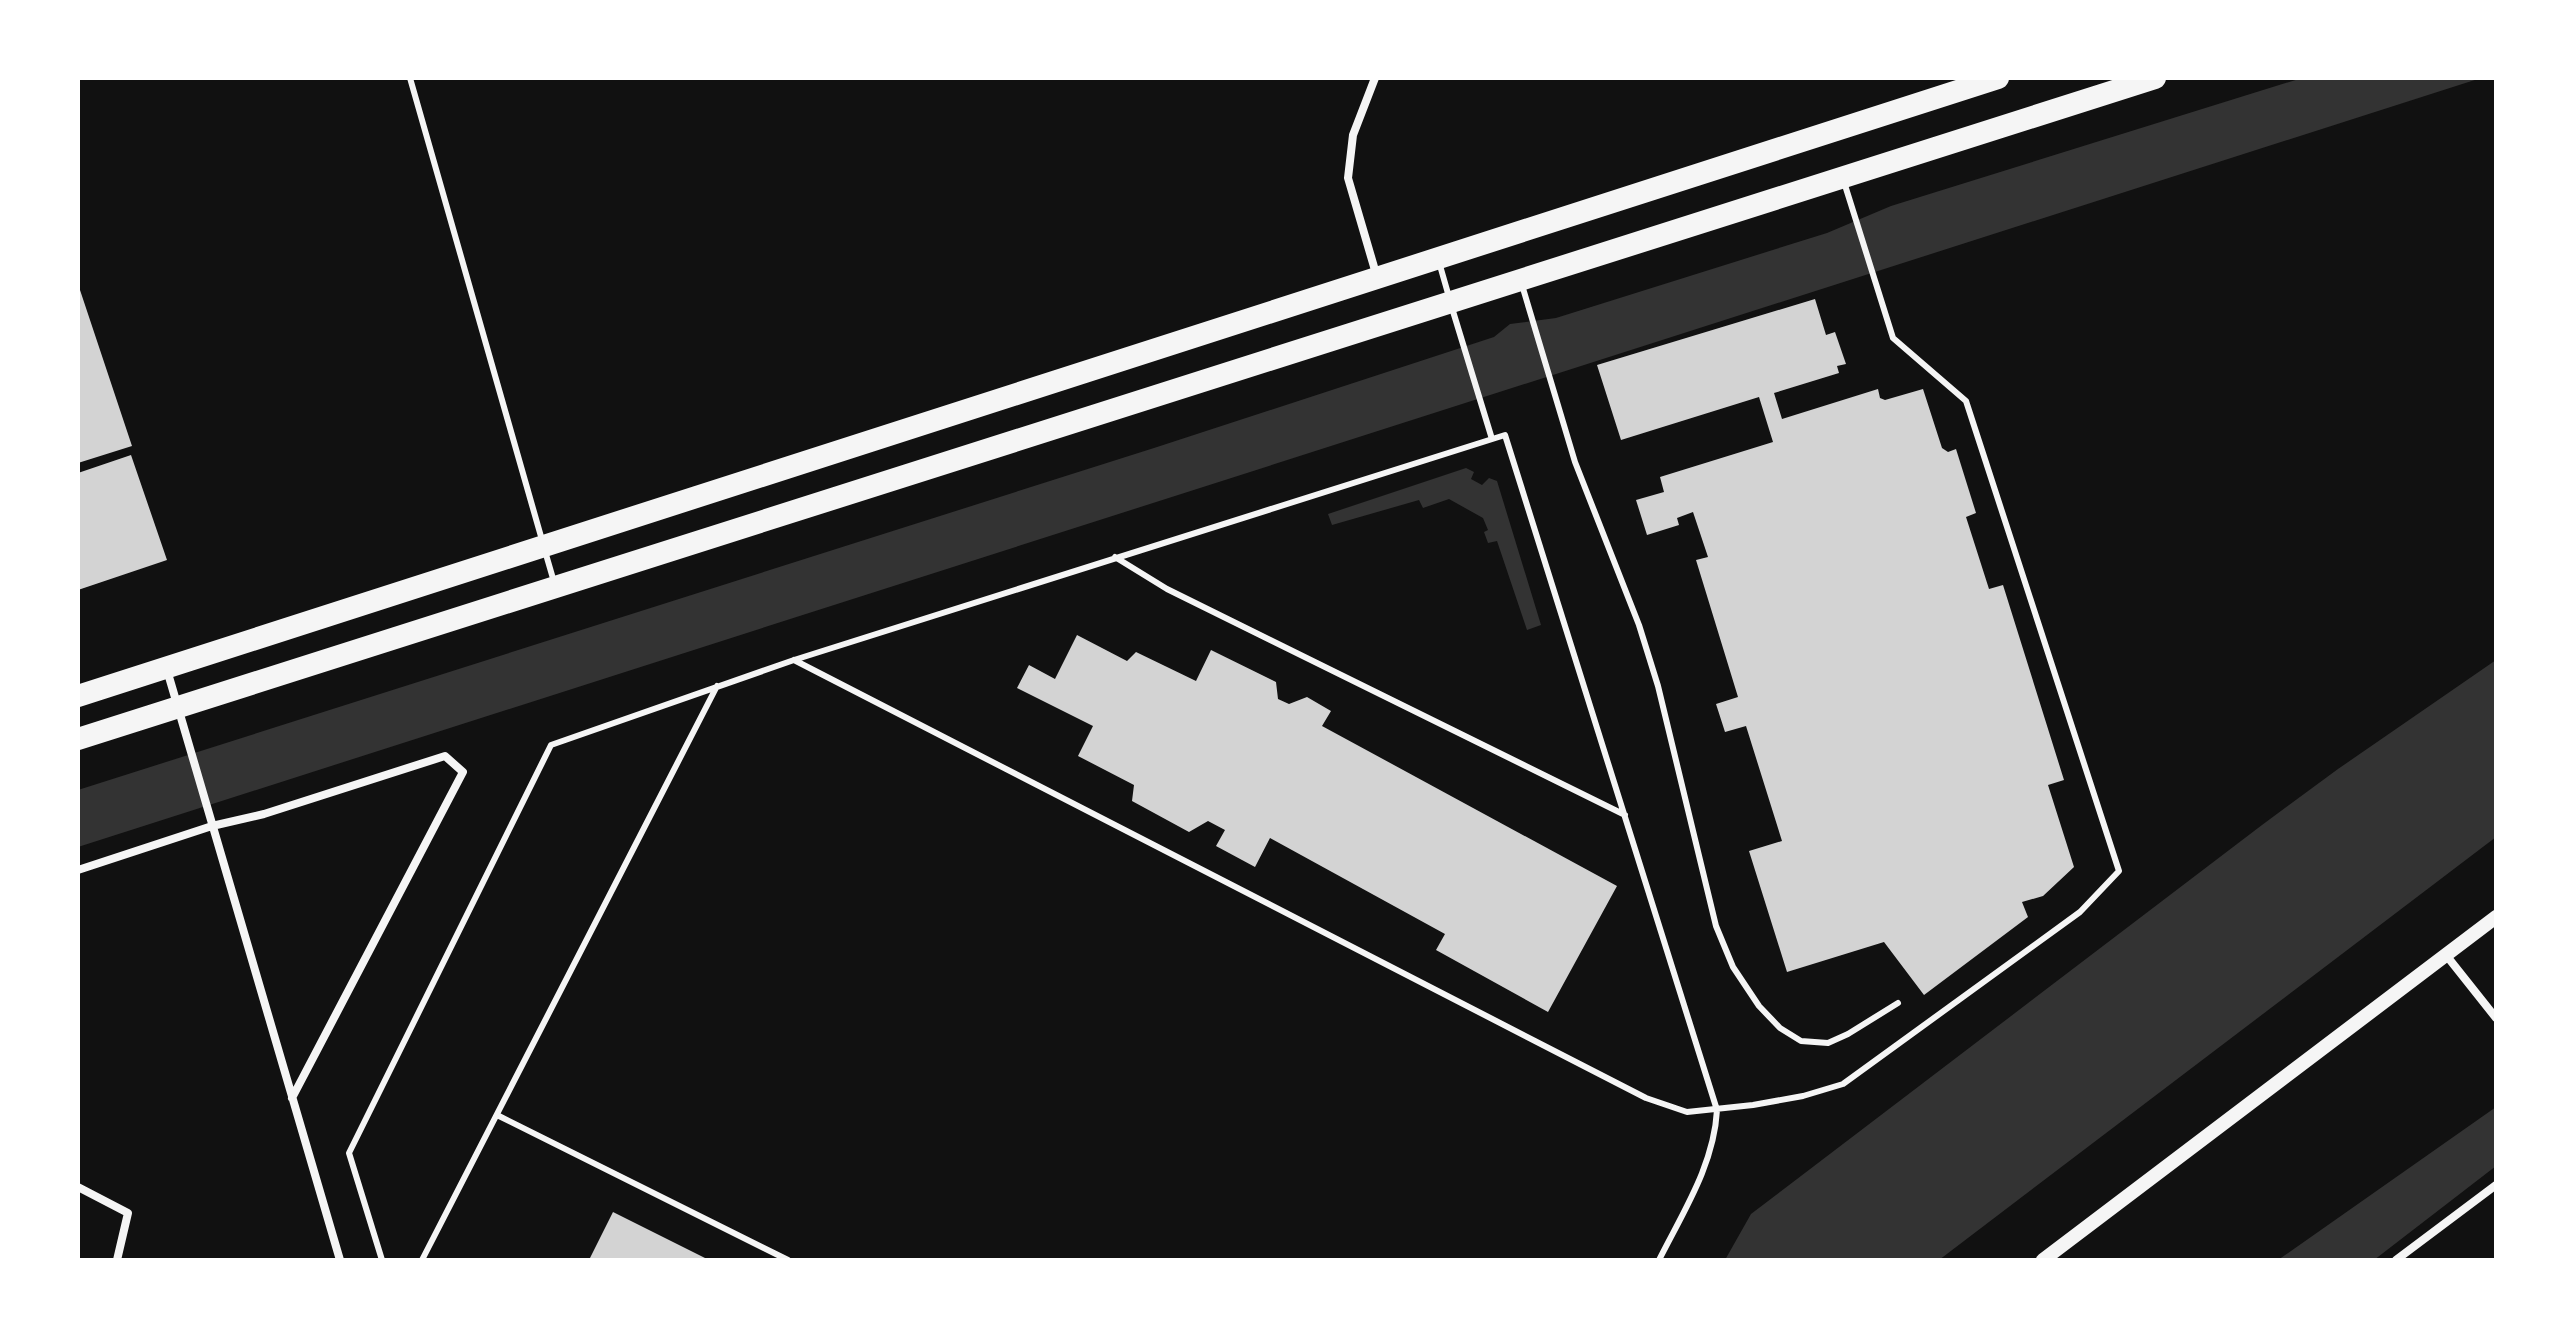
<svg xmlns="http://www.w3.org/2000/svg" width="2574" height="1338" font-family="'PT Sans',sans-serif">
<rect width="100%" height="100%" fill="#111"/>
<path fill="#333" d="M2302 78H2481L78 847V790L1154 448 1494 337 1510 324 1556 318 1827 233 1891 206Z
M1466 468 1474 472 1471 479 1482 485 1489 478 1497 481 1541 625 1527 630 1497 541 1488 543 1484 532 1488 530 1483 518 1449 499 1423 508 1419 500 1332 525 1328 514Z
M2496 660V837L1939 1260H1725L1751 1214 2262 825 2338 769Z
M2496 1107V1166L2374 1260H2278Z"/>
<path fill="#d3d3d3" d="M78 284 132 446 78 463Z
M1815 299 1826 335 1835 332 1846 364 1837 366 1839 373 1774 393 1782 419 1878 389 1880 398 1885 400 1923 389 1942 448 1948 452 1956 449 1976 513 1966 517 1989 589 2003 585 2064 780 2048 785 2074 867 2043 896 2022 902 2028 917 1924 995 1884 942 1787 972 1749 851 1782 841 1746 726 1725 732 1716 704 1738 697 1696 560 1708 557 1693 512 1677 518 1679 525 1647 535 1636 500 1664 492 1660 477 1773 442 1759 397 1621 440 1597 365Z
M131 455 167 560 78 590V473Z
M1077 635 1127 661 1136 652 1196 681 1211 650 1276 682 1278 699 1289 704 1307 697 1331 711 1322 726 1617 886 1548 1012 1436 950 1445 934 1270 838 1255 867 1216 846 1225 830 1208 821 1189 832 1132 801 1134 785 1078 756 1093 726 1017 688 1029 665 1055 679Z
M613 1212 709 1260H589Z"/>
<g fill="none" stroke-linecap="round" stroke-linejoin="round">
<path stroke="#f5f5f5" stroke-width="6" d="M410 78 542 540
M1439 262 1449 297
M1522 285 1575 462 1639 625 1658 686 1716 926 1733 967 1759 1006 1780 1028 1801 1041 1828 1043 1848 1034 1898 1003
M1452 308 1492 439
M545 551 554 582
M1115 557 1167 589 1625 815
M794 660 1646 1098 1687 1112 1753 1105 1803 1096 1843 1084 2080 912 2119 871 1966 401 1893 338 1844 182
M497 1115 788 1260
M382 1260 349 1153 551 745 794 660 1505 435 1717 1110C1714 1165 1683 1212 1659 1260
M422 1260 717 686"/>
<path stroke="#f5f5f5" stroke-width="8" d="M1375 78 1353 135 1348 178 1377 277
M167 670 340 1260
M78 870 212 826 264 814 445 756 463 772 292 1098
M2446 955 2496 1018
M78 1187 128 1213 117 1260
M2396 1260 2496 1185"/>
<path stroke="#f5f5f5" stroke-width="14" d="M2043 1260 2496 917"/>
<path stroke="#f5f5f5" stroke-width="22" d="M78 696 1998 78
M78 739 2155 78"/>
</g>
<rect width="2574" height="1338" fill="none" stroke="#ffffff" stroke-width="160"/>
</svg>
